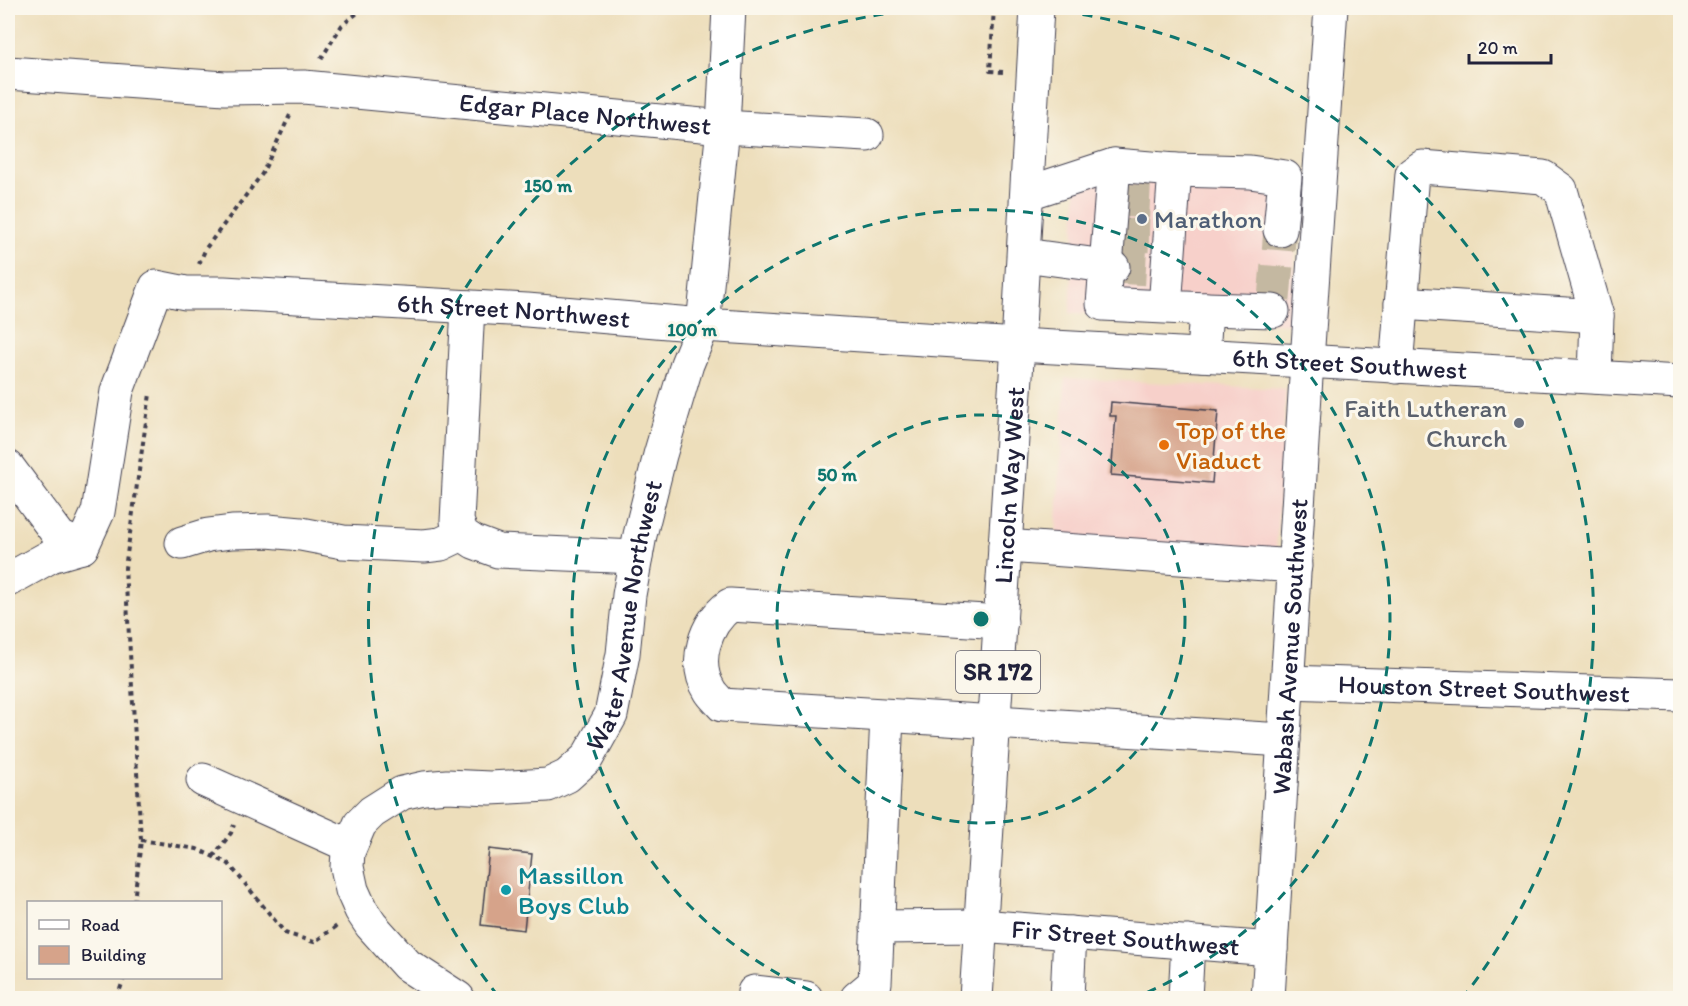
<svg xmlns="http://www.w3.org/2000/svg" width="1688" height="1006" font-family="Itim,sans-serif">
<rect width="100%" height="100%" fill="#fbf7ec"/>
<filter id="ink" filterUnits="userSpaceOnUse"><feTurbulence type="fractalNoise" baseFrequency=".0167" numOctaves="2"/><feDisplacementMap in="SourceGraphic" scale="12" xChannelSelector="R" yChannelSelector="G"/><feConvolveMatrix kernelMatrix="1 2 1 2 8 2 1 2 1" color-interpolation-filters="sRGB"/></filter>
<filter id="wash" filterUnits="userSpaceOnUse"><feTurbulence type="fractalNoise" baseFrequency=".008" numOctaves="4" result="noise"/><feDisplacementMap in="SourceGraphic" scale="24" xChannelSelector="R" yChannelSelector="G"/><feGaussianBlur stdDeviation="1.35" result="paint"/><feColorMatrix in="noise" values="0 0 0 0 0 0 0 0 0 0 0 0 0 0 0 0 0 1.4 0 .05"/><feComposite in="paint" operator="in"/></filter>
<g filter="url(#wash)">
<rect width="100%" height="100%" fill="#eddebb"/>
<path fill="#f7d0ca" d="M1078 157 1300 167 1291 324 1070 313Z
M1065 378 1286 389 1276 552 1056 537Z"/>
<g id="blocks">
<path fill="#d6a38a" d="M1111 402 1218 411 1212 483 1111 475 1116 416H1110Z
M489 849 532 854 524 930 481 925Z"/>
</g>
</g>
<g filter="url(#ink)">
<use href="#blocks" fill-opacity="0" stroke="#403e4e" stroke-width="1.5"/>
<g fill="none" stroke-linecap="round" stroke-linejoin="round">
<path stroke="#c4b8a1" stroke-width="33" stroke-dasharray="33 16" stroke-linecap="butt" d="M1117 200 1155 202
M1116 235 1154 236
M1113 267 1152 269
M1274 299 1280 230"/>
<g stroke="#403e4e" stroke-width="35">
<g id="minor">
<path id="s1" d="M8 73 225 88 304 87 723 127 867 135"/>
<path d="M1175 170 1250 172 1285 177 1280 230"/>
<path d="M1028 193 1114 165"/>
<path d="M1024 255 1113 267"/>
<path d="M1401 303 1597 316"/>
<path d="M468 307 457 521 462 534 474 542 498 551 636 557"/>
<path d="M1165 307 1175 170 1114 165 1103 304 1206 309 1203 355"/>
<path d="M1206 309 1273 311"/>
<path d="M1396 367 1412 174 1422 167 1543 177 1561 190 1597 316 1595 377"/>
<path id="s2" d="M8 467 60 537 82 547 98 512 117 391 156 287 186 293H224L527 310 703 325 1018 345 1680 382"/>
<path d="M182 543 208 535 232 532 268 531 301 534 343 542 424 546 441 544 462 534"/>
<path d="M1005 546 1295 566"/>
<path d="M8 580 51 556 82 547"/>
<path d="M1001 622 730 605C705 624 692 663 710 691 713 696 718 700 722 705L1284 740"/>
<path id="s3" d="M1288 682 1680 695"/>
<path d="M203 780 350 846"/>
<path id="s4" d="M877 927 981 926 1271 949"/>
<path d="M754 992 806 998"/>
<path id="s5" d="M458 998 407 965 371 925 361 910 352 890 347 867 348 852 360 824 372 812 402 793 424 788 447 786 490 788 548 785 567 776 587 758 611 715 623 654 629 595 640 535 660 455 687 364 703 325 723 127 729 8"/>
<path d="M857 998 875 983 887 716"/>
<path d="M1067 998 1070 933"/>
<path d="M1185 998 1188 942"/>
<path id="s6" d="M1268 998 1307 361 1331 8"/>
</g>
</g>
<g stroke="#403e4e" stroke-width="35">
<g id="major">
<path id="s7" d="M976 998 1018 345 1037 8"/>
</g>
</g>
<path stroke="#403e4e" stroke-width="4" stroke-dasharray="4.5 4.5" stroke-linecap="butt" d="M994 8 990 71 1003 72
M321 59 342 25 364 8
M199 264 206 248 262 174 290 115
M141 840 197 849 229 864 285 933 314 942 337 926
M213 857 231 833 234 825
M134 902 141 840 125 568 150 394
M117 998 124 978"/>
<use href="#minor" stroke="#fff" stroke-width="33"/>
<use href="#major" stroke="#fff" stroke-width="33"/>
</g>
</g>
<g fill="none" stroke="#0f766e" stroke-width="3" stroke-dasharray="10 8">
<circle cx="981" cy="619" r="204"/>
<path d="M828 998A409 409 0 1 1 1134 998"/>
<path d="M498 996A613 613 0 0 1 933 8M1029 8A613 613 0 0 1 1464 996"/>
</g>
<circle fill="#5c6f8a" stroke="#fbf7ec" stroke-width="2" cx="1142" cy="219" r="6"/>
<circle fill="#6b7280" stroke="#fbf7ec" stroke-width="2" cx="1519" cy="423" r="6"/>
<circle fill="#e8710a" stroke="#fbf7ec" stroke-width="2" cx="1164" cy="445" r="6"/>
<circle fill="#0f9aa8" stroke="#fbf7ec" stroke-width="2" cx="506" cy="890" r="6"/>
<g text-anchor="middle" stroke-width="6" stroke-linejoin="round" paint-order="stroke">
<rect fill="#fbf7ec" stroke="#636270" stroke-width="1.5" x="956" y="651" width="84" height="42" rx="4.5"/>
<g font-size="24" font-weight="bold" fill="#22223b">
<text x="998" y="680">SR 172</text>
</g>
<g font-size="26" fill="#22223b" stroke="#fbf7ec">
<text dy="9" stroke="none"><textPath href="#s1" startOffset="579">Edgar Place Northwest</textPath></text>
<text dy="9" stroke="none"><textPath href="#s2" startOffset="742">6th Street Northwest</textPath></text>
<text dy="9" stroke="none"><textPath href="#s2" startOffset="1580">6th Street Southwest</textPath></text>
<text dy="9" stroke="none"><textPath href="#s7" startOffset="514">Lincoln Way West</textPath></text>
<text dy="9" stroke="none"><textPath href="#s5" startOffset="620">Water Avenue Northwest</textPath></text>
<text dy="9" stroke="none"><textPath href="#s6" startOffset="352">Wabash Avenue Southwest</textPath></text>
<text dy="9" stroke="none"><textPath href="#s3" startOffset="196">Houston Street Southwest</textPath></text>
<text dy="9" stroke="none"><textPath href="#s4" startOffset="249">Fir Street Southwest</textPath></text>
</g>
<g font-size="26" fill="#4e5e75" stroke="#fbf7ec" text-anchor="start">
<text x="1154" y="228">Marathon</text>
</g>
<g font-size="26" fill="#5b616d" stroke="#fbf7ec" text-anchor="end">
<text x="1507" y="417">Faith Lutheran<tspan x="1507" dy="30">Church</tspan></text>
</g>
<g font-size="26" fill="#c56008" stroke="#fbf7ec" text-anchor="start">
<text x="1176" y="439">Top of the<tspan x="1176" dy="30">Viaduct</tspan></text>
</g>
<g font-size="26" fill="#0d838f" stroke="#fbf7ec" text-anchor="start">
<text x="518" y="884">Massillon<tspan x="518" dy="30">Boys Club</tspan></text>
</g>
</g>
<circle cx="981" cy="619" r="9" fill="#0f766e" stroke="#fbf7ec" stroke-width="3"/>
<g font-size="18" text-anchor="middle" font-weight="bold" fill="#0f766e" stroke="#fbf7ec" stroke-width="6" stroke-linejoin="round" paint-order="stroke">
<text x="548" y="192">150 m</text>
<text x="692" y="336">100 m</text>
<text x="837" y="481">50 m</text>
</g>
<rect width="1688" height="1006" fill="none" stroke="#fbf7ec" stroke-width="30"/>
<rect x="27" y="901" width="195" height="78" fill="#fbf7ec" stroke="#a4a2a5" stroke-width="1.5"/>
<rect x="39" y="920" width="30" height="9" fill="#ffffff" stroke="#a4a2a5" stroke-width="1.5"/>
<text x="81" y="931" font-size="18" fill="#22223b">Road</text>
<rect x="39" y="946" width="30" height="18" fill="#d6a38a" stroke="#a4a2a5" stroke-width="1.5"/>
<text x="81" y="961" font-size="18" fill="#22223b">Building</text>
<path d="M1469 54v9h82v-9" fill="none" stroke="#22223b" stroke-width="3"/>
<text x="1478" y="54" font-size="18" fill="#22223b" stroke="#fbf7ec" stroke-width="4.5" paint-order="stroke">20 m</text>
</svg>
